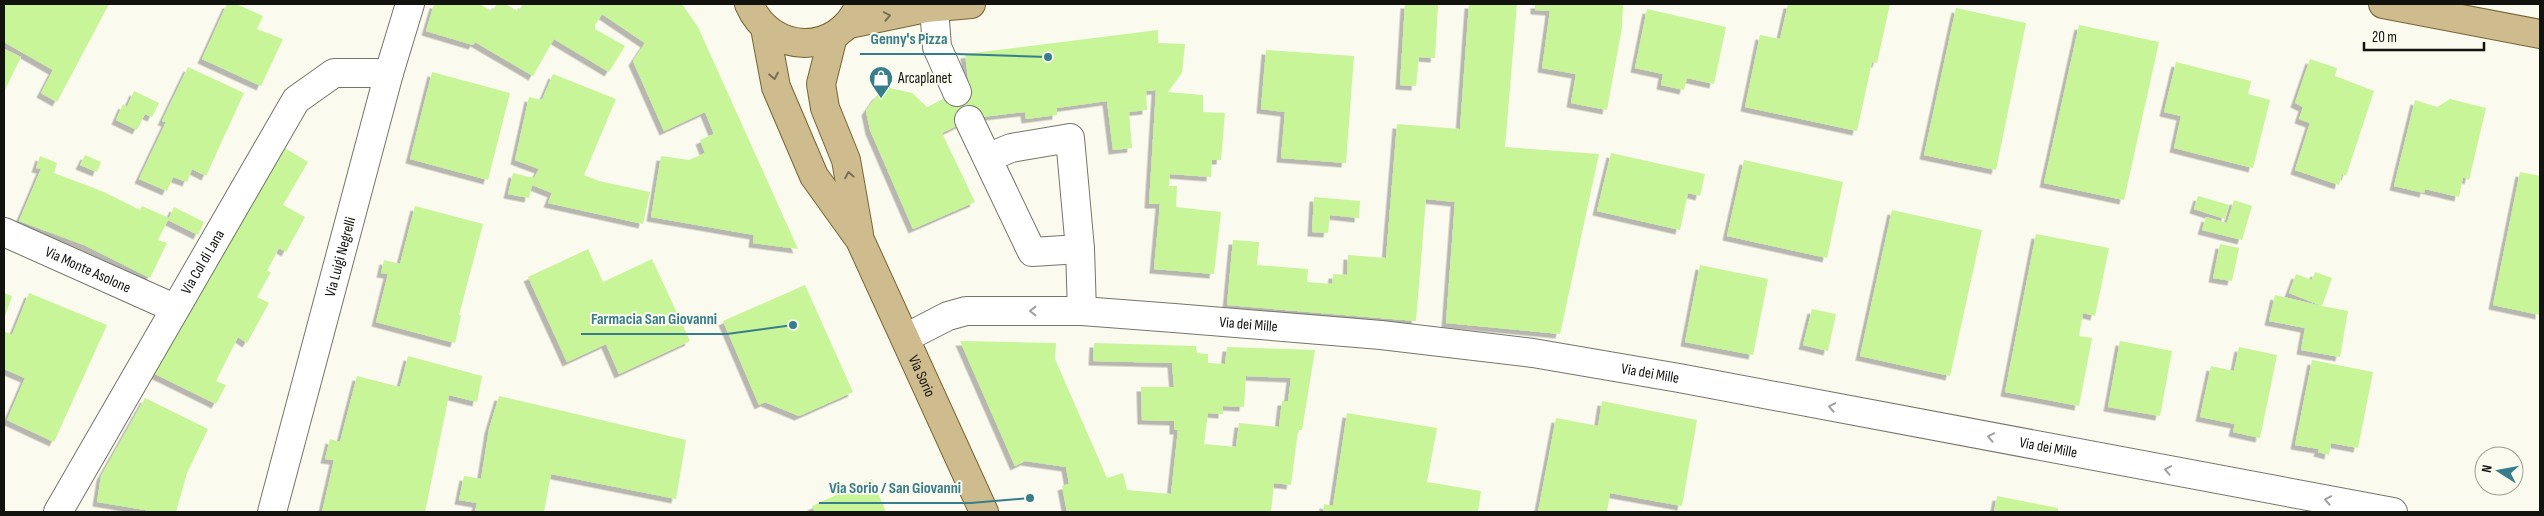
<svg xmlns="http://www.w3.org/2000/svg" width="2544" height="516" font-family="'Sofia Sans Condensed',sans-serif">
<defs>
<filter id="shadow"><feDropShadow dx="-4.5" dy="4.5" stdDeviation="0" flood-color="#0004"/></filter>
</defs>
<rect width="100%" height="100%" fill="#fafaee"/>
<path fill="#c8f598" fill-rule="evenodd" filter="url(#shadow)" d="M4 4H109L57 102 41 93 53 70 4 42Z
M227 4H236L263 16 257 29 283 39 261 86 202 59Z
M434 4H479L492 11 497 4H505L518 11 523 4H682L698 27 798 249 753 243 754 235 651 217 661 156 689 160 705 153 700 140 714 134 705 112 664 131 633 61 645 43 602 14 595 25V29L625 46 609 72 554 39 533 76 475 42 473 45 426 31Z
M1405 4H1438L1435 58 1419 57 1416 86 1400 85Z
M1469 4H1517L1505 147 1599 154 1560 334 1446 323 1455 202 1426 199 1416 321 1227 305 1233 240 1259 242 1257 265 1308 269 1307 282 1332 284 1333 274 1347 275 1348 255 1386 258 1397 124 1460 129Z
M1535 4H1623L1622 27 1607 110 1571 103 1576 74 1542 68 1550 11 1535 10Z
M1788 4H1890L1877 63 1872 62 1857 131 1745 107 1760 35 1780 39Z
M1956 8 2026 23 1996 170 1924 155Z
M1647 9 1726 27 1714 84 1687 78 1684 90 1661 85 1663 74 1635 68Z
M2079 25 2159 42 2124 200 2044 183Z
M1158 30V43L1185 44 1182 73 1168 92 1203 95V112L1225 113 1221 160H1212L1211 177 1170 174 1169 186H1177L1176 207 1221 212 1214 274 1154 269 1160 204H1149L1156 90 1146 91 1147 110 1129 112 1132 148 1113 150 1107 101 1057 108V115L1026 119 1025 112 973 118 942 133 975 202 913 229 870 130 866 111 877 95 890 88 912 93 927 107 969 86 965 54Z
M4 49 21 57 4 92Z
M1266 50 1354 56 1346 163 1281 158 1285 112 1261 109Z
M2310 59 2337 68 2335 76 2374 91 2346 176 2342 174 2339 185 2295 170 2310 123 2299 119 2303 107 2295 103Z
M2176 62 2251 81 2248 94 2270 100 2253 168 2174 148 2181 116 2164 112Z
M188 67 244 93 206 176 192 169 187 182 173 177 167 191 139 179 166 122 162 121Z
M432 72 510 93 488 180 410 159Z
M553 74 616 99 584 175 599 181 650 192 643 224 548 203 552 193 532 185 529 198 508 194 513 173 534 178 539 169 515 160 529 97 542 100Z
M134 91 159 103 152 117 145 114 137 130 116 120 123 104 127 107Z
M2450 99 2486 108 2469 180 2463 177 2459 197 2425 189 2424 193 2394 186 2415 100 2437 107Z
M283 147 308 162 283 205 305 217 286 252 279 248 267 271 271 272 257 297 269 303 247 343 238 337 216 381 226 385 216 404 153 373 183 318 186 320Z
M1611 153 1705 174 1700 196 1688 193 1680 230 1597 211Z
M85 155 101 162 97 172 80 165Z
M40 156 57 163 54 173 104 192 140 210 142 206 169 218 174 207 204 222 198 235 168 220 158 240 167 243 150 278 84 245 19 221 41 169 36 168Z
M1744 160 1843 182 1827 258 1727 236Z
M2520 172 2540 176V315L2493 305Z
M2198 196 2229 205 2225 219 2194 209Z
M1314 197 1360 201 1359 218 1330 215 1328 233 1312 232Z
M2234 200 2252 206 2242 240 2202 230 2206 217 2227 223Z
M415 206 483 224 459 315H461L455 343 376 322 388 274 381 273 384 260 400 264Z
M1892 210 1982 230 1950 376 1860 356Z
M2036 234 2109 248 2095 316 2083 313 2079 336 2092 338 2079 406 2005 392Z
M2220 244 2239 248 2232 281 2213 278Z
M588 249 603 282 652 259 690 341 619 374 606 344 567 362 528 277Z
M1700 265 1768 279 1753 355 1685 342Z
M2315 272 2332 278 2322 306 2348 311 2340 357 2301 350 2305 328 2269 321 2275 295 2322 306 2289 293 2296 274 2312 280Z
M805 285 853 392 799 416 765 402 759 405 723 321Z
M4 293 12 296 4 319Z
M29 293 107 325 54 442 7 420 25 378 4 369V331L12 335Z
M1812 309 1836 314 1828 351 1803 345Z
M960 341 1056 343 1055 359 1107 478 1123 473 1127 490 1171 494 1178 430H1174V421L1142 420 1141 387H1174L1172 363 1093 361 1094 343 1196 346 1197 353 1208 354V363L1225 364 1227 347 1315 350 1302 430H1298L1291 485 1274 483 1271 512H1067L1062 486 1069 484 1066 467 1025 461 1015 466ZM1246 376 1291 378 1288 401H1282L1279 427 1239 423 1236 447 1204 444 1208 413 1223 414V406L1244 407Z
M2120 341 2172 351 2160 416 2108 407Z
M2239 347 2277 355 2260 438 2233 432 2235 424 2200 417 2211 366 2234 371Z
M408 356 482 376 477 402 449 395 425 512H322L334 460 325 459 330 439 340 442 357 376 400 387Z
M2312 360 2373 372 2358 448 2331 443 2329 455 2318 452 2319 449 2295 445Z
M499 396 686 440 676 499 551 474 544 512H475L477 503 459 500 464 476 481 479 489 429Z
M145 398 208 429 187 473 176 512H157L97 502 101 476Z
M1602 401 1697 420 1682 506 1610 493 1607 512H1538L1556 418 1598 426Z
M1347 413 1437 428 1427 482 1481 491 1478 512H1323L1324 504 1333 506Z
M872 479 886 512H815L812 506Z
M1997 496 2058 508V512H1994Z"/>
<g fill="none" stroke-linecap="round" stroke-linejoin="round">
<g stroke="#75756b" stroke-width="30">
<g id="minor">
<path d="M934 8 937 47 957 92"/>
<path d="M969 120 1032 252 1080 249 1070 138 1011 148 987 158"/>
<path id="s1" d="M4 232 174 308"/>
<path d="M1080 249 1082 311"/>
<path id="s2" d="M905 338 948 316 966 311H1082L1174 318 1381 335 1533 353 1679 378 2393 512"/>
<path id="s3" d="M58 512 296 100 334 73H389"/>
<path id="s4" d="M272 512 389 73 410 4"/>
</g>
</g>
<g stroke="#776432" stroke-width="30">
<g id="major">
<path d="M749 4C771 55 838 57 860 4"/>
<path d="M2383 4 2540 34"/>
<path d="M849 24 926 8 971 4"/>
<path id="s5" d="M765 28 776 87 814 176 860 240 984 512"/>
<path d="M833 36 821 84 825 108 846 160 859 234"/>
</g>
</g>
<use href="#minor" stroke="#fff" stroke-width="28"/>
<use href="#major" stroke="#cebc8f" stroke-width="28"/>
</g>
<defs><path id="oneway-chevron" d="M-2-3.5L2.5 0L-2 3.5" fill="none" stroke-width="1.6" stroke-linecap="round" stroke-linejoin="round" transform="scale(1.25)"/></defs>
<g stroke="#797055">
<use href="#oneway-chevron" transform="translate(887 16) rotate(-11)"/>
<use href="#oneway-chevron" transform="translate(774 76) rotate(79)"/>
<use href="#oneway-chevron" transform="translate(849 175) rotate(-100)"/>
</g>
<g stroke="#a0a09f">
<use href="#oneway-chevron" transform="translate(1033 311) rotate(-180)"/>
<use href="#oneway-chevron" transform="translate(1832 407) rotate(-169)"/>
<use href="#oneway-chevron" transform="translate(1991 437) rotate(-169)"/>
<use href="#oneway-chevron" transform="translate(2168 470) rotate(-169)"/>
<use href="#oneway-chevron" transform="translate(2328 500) rotate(-169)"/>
</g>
<defs>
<g id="shop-pin" transform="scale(1.25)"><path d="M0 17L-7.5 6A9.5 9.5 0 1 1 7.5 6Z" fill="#387d8b" stroke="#fafaee"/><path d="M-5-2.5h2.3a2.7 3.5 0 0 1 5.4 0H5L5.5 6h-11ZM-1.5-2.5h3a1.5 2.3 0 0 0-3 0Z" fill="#fff"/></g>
</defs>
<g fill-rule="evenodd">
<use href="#shop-pin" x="881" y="78"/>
</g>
<g text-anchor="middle" stroke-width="4" stroke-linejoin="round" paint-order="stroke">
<g font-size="15" fill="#12120e" stroke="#fafaee" text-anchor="start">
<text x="898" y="83">Arcaplanet</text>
</g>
<g font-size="15" fill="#12120e" stroke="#fafaee">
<text dy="5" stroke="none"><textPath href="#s4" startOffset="264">Via Luigi Negrelli</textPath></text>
<text dy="5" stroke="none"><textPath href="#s3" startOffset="289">Via Col di Lana</textPath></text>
<text dy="5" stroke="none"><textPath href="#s1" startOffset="92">Via Monte Asolone</textPath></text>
<text dy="5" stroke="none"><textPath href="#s2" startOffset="350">Via dei Mille</textPath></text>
<text dy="5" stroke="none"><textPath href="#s2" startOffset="755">Via dei Mille</textPath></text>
<text dy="5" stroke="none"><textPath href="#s5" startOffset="385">Via Sorio</textPath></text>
<text dy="5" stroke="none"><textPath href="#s2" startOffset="1160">Via dei Mille</textPath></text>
</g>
</g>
<path fill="none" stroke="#387d8b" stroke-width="2" d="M1048 57L957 54H860M793 325L727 334H581M1030 498L971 503H819"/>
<g fill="#387d8b" stroke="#fafaee" stroke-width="2">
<circle cx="1048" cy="57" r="5"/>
<circle cx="793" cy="325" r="5"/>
<circle cx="1030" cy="498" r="5"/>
</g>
<g font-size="16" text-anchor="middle" font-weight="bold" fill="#387d8b" stroke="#fafaee" stroke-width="4" stroke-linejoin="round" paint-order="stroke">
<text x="909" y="44">Genny's Pizza</text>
<text x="654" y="324">Farmacia San Giovanni</text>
<text x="895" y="493">Via Sorio / San Giovanni</text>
</g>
<rect width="2544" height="516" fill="none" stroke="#12120e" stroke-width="10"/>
<g transform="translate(2499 471) rotate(281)"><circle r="24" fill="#fafaee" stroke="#9d9d94"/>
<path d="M0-4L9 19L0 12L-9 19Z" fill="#387d8b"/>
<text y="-8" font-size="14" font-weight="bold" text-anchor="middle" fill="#12120e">N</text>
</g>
<path d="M2364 42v8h120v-8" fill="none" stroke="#12120e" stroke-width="2.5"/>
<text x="2372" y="42" font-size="15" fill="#12120e" stroke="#fafaee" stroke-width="4" paint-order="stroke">20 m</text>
</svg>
